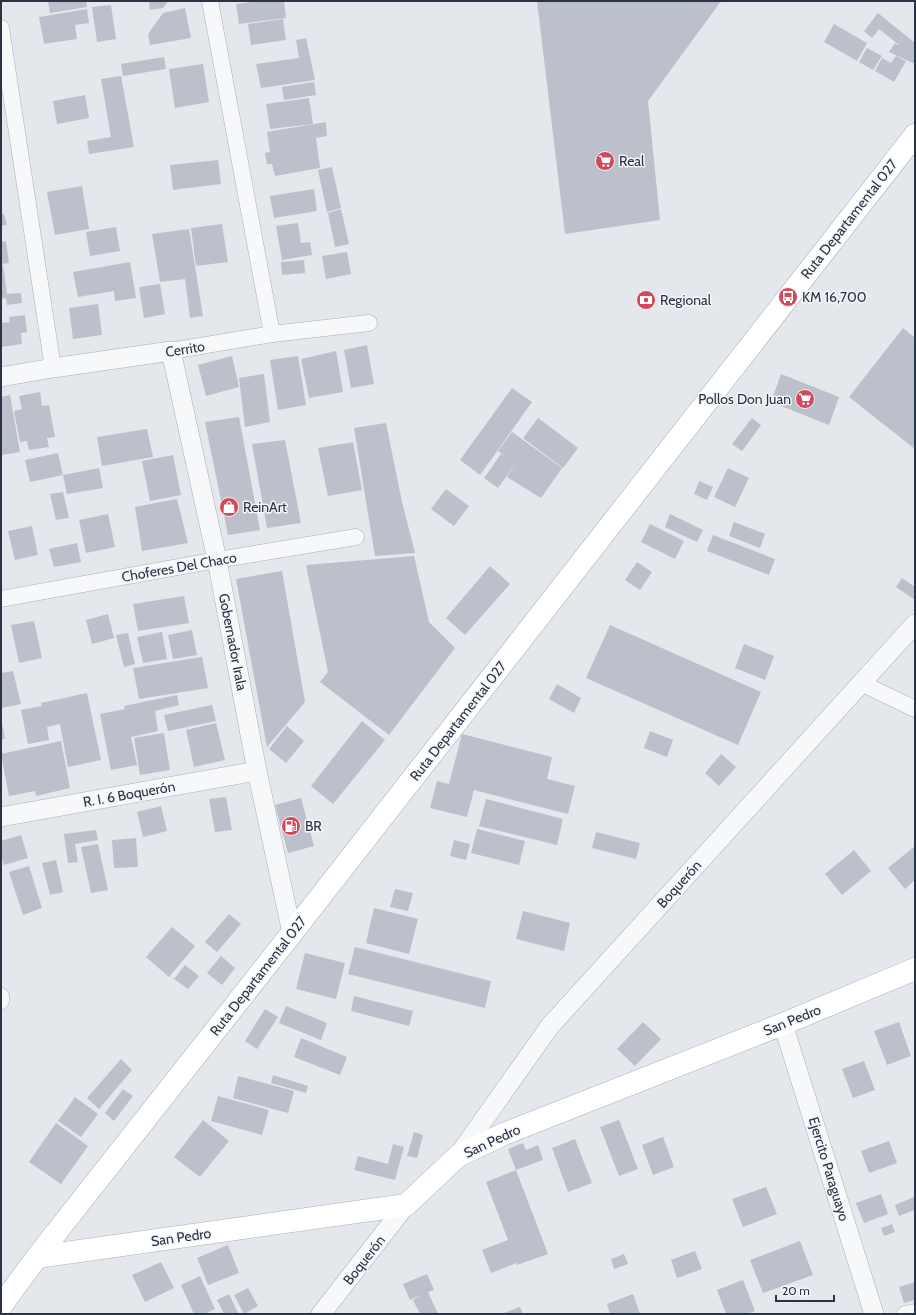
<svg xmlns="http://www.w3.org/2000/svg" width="916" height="1315" font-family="Cabin,sans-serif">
<rect width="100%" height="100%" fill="#e4e7ec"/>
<path fill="#bbc0ca" d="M48 1H86L87 7 50 13Z
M149 1H168L163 8 150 10Z
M260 1H284L286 18 239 24 236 4Z
M537 1H721L648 101 660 220 565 234Z
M111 5 116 39 97 42 92 7Z
M185 8 191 38 150 45 148 34 163 13Z
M87 9 89 23 75 25 77 39 44 44 39 17Z
M878 13 905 35 898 44 879 29 872 38 864 31Z
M283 19 286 40 251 45 248 24Z
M834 24 867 43 857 61 824 42Z
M905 35 915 43V64L889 52 895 43 898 45Z
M306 38 315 80 261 88 256 64 299 58 296 40Z
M867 48 882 56 873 70 859 62Z
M896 56 906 61 894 82 875 71 882 58 891 63Z
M164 57 166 69 123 76 121 64Z
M203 64 209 102 175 108 169 69Z
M121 76 134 147 89 154 87 141 111 137 101 79Z
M314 82 316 95 284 100 282 87Z
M85 95 89 118 57 124 53 101Z
M309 98 313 124 270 129 266 104Z
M326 122 327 136 316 138 320 168 275 176 272 164H267L265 153 270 152 267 132Z
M218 160 221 184 173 190 170 165Z
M332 167 341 208 327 212 318 170Z
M82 186 89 229 55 235 47 192Z
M314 189 317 211 274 218 270 196Z
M341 209 349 244 335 247 328 213Z
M1 214H4L7 225 1 226Z
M298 223 301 243 310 242 312 255 282 260 276 226Z
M222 224 228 262 196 266 191 228Z
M116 227 120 251 90 256 86 232Z
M189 229 203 316 190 318 185 279 160 282 152 234Z
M6 241 9 263 1 264V242Z
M347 252 351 274 326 279 322 256Z
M304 260 305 273 282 275 281 262Z
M130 262 136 298 115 301 114 291 78 297 73 272Z
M3 265 7 294 21 293 22 303 7 305 6 298 1 299V266Z
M160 284 165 314 144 318 139 287Z
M98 304 102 335 73 339 69 308Z
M25 315 27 332 21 333 22 344 1 347V323L10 322 9 317Z
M903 328 915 338V449L849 397Z
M367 345 374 384 351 388 344 350Z
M336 351 343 392 309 398 301 359Z
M232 356 239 387 206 396 198 365Z
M298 356 306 405 278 410 270 360Z
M264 374 270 422 245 427 239 378Z
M781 374 839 397 829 425 771 402Z
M512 388 532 402 480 475 460 460Z
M40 392 42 406 49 405 55 437 47 438 49 447 29 450 27 441 20 442 14 411 22 409 19 396Z
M10 395 20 452 1 455V397Z
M239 417 260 530 228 535 205 422Z
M538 418 578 448 563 468 523 438Z
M752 418 761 425 742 451 732 444Z
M386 423 402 502 415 553 375 556 354 428Z
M147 429 153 457 102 466 97 437Z
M512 432 562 468 541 498 507 477 516 463 498 488 484 478 501 454 506 457 498 451Z
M285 440 301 523 267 528 252 444Z
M353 442 362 490 328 496 318 448Z
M58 453 63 475 30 482 25 460Z
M173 455 181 495 150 501 142 461Z
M99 468 103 488 67 494 63 475Z
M728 468 749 478 735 507 714 497Z
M699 481 713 487 707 500 694 494Z
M446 489 469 506 454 526 431 509Z
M63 492 69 518 56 520 50 494Z
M177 499 188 543 142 551 135 507Z
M108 514 115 547 86 553 79 520Z
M670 514 703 530 697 542 665 527Z
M734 522 765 534 760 548 729 536Z
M650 524 684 541 675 559 641 542Z
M32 526 38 555 15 560 8 531Z
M713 535 775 559 769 575 707 551Z
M77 543 81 562 54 567 49 549Z
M414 556 429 622 455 648 389 735 320 682 328 672 306 565Z
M637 562 652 572 640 590 625 580Z
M490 566 510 584 465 635 446 618Z
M282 571 305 702 267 747 236 579Z
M902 578 915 587V600L896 587Z
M184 596 189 623 138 631 133 604Z
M108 614 114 638 92 644 86 620Z
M34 621 42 658 19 663 11 625Z
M610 625 761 692 738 745 586 678Z
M192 630 197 655 173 659 168 635Z
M162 632 167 659 143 663 137 637Z
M128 633 135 664 124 667 116 635Z
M744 644 774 656 765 680 735 668Z
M202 657 208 688 139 699 133 668Z
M13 671 21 704 1 708V673Z
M557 684 581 698 574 713 549 699Z
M87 693 101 760 68 767 60 724 47 727 49 740 28 744 21 710 42 706 41 703Z
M177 695 179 705 155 711 158 731 131 737 137 765 111 770 100 714 125 709 124 706Z
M212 705 216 721 168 731 164 715Z
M1 718 5 739H1Z
M362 721 385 740 333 804 311 786Z
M216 723 225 760 194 767 186 730Z
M287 726 304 741 286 763 269 749Z
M650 731 673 740 667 757 644 748Z
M164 733 170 770 140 775 134 738Z
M462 734 552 757 547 779 575 786 568 814 474 790 467 817 430 808 437 781 449 784Z
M61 741 70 788 36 796 32 776 35 791 9 796 1 754Z
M721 754 736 767 719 786 705 773Z
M226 797 232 830 215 832 209 799Z
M301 798 314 846 288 853 275 805Z
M486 799 563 819 557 845 479 826Z
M161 806 167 831 143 837 137 812Z
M477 829 525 841 519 865 471 853Z
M96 830 98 840 75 844 78 862 68 863 64 834Z
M596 832 640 843 636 859 592 848Z
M21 835 28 858 4 865 1 854V841Z
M136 838 138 867 114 868 112 840Z
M454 840 470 844 466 860 450 856Z
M98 844 108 890 91 893 81 847Z
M915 846V880L905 889 888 868Z
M854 850 871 871 842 895 825 874Z
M56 860 63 892 50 895 42 863Z
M29 866 42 908 23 915 9 872Z
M395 889 413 893 408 911 390 907Z
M374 908 418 919 409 954 366 943Z
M523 911 570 923 564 951 516 939Z
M229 914 241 924 217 952 205 942Z
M172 927 195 946 169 977 146 957Z
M355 947 491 981 485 1008 348 974Z
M305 953 345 963 336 999 296 989Z
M221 956 235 968 222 985 207 973Z
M185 965 199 976 188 989 174 979Z
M354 996 413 1011 409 1026 351 1011Z
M286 1006 327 1023 321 1040 279 1023Z
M265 1009 278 1017 257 1049 245 1041Z
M643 1022 661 1039 635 1066 617 1049Z
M899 1022 911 1056 887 1065 874 1031Z
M301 1038 347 1057 340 1075 294 1057Z
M121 1059 132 1070 99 1109 87 1098Z
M864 1061 875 1090 853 1098 842 1069Z
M273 1075 308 1086 306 1093 271 1083Z
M238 1076 294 1091 288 1113 233 1098Z
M123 1089 133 1096 114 1121 105 1113Z
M218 1096 269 1110 262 1135 211 1121Z
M75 1097 98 1114 81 1137 58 1121Z
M203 1120 229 1141 200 1177 174 1157Z
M619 1120 638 1169 619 1176 600 1127Z
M56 1123 88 1146 61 1184 29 1162Z
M414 1132 423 1135 417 1158 407 1156Z
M663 1137 674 1167 653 1175 642 1145Z
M575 1139 592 1183 568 1192 552 1148Z
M889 1141 897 1163 869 1173 861 1151Z
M523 1143 526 1150 538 1145 543 1160 516 1170 548 1254 517 1265 516 1263 491 1273 482 1250 508 1240 486 1182 516 1170 508 1149Z
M393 1144 404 1147 395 1180 354 1170 358 1156 388 1164Z
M766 1187 777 1214 743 1227 732 1199Z
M881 1194 888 1214 864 1223 856 1203Z
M914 1197 915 1210 899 1216 895 1205Z
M892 1224 895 1232 884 1236 881 1228Z
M800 1241 813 1275 763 1293 750 1260Z
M228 1245 239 1273 208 1285 197 1258Z
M695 1251 702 1269 677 1278 671 1260Z
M624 1254 628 1264 614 1269 611 1259Z
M161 1262 174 1288 145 1302 132 1275Z
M427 1274 434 1290 428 1292 438 1314H420L413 1300 423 1294 410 1300 403 1284Z
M200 1276 215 1309 204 1314H194L181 1285Z
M743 1280 755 1311 747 1314H726L717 1290Z
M915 1282V1300L904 1303 899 1287Z
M248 1288 258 1306 244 1314 234 1295Z
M229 1294 238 1313 235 1314H224L217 1300Z
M633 1294 640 1314H610L607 1304Z
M520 1307 523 1314H501Z"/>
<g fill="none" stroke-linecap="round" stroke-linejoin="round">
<g stroke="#a9aeb7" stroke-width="17">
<path id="minor" d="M210 1 272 334
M1 28 53 368
M171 351 272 334 369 323
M1 599 217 560 356 537
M861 683 915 709
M1 996V1001
M905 1314 915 1312"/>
</g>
<g stroke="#a9aeb7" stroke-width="20">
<path id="tertiary" d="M1 377 53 368 171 351 217 560 257 771 292 933
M1 817 257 771
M783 1024 874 1314
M458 1156 550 1026 915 624
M321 1314 406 1205"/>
</g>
<g stroke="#a9aeb7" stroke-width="23">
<path id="secondary" d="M37 1257 406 1205 458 1156 504 1134 783 1024 915 969"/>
</g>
<g stroke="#a3abb8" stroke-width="23">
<path id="primary" d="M1 1306 37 1257 292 933 915 135"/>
</g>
<use href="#minor" stroke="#f7f8fa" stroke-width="16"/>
<use href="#tertiary" stroke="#f7f8fa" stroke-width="19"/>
<use href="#secondary" stroke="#fff" stroke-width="22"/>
<use href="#primary" stroke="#fff" stroke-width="22"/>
</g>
<defs>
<g id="supermarket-disc" transform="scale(1)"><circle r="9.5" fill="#d1495b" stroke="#f4f6f9"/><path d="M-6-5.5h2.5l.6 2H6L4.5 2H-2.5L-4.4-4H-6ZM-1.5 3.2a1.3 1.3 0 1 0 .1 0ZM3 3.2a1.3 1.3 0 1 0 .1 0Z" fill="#fff"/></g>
<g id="bus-disc" transform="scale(1)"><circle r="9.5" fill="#d1495b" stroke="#f4f6f9"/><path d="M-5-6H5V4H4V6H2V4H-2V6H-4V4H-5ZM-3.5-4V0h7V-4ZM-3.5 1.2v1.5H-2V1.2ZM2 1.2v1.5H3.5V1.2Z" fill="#fff"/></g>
<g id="bank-disc" transform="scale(1)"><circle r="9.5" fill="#d1495b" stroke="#f4f6f9"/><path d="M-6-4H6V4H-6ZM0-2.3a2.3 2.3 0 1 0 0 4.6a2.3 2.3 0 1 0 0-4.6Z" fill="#fff"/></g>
<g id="shop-disc" transform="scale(1)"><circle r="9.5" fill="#d1495b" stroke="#f4f6f9"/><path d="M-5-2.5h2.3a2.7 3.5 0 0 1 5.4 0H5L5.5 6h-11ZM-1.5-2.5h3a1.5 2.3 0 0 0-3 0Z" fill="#fff"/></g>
<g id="fuel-disc" transform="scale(1)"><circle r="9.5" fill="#d1495b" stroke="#f4f6f9"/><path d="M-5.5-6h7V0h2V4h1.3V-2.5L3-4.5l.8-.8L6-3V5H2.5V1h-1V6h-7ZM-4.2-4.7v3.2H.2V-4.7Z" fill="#fff"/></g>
</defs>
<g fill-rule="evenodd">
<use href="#supermarket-disc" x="605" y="161"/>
<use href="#bus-disc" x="788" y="297"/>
<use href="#bank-disc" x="646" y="300"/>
<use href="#supermarket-disc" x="805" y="399"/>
<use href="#shop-disc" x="229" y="507"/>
<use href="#fuel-disc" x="291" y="826"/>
</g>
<g text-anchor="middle" stroke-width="3" stroke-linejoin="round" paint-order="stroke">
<g font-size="14" fill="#2b3445" stroke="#f4f6f9" text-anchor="start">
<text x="619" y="166">Real</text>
<text x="802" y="302">KM 16,700</text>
<text x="660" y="305">Regional</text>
<text x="791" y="404" text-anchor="end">Pollos Don Juan</text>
<text x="243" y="512">ReinArt</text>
<text x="305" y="831">BR</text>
</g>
<g font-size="14" fill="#2b3445" stroke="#f4f6f9">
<text transform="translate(849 219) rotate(-52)" y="5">Ruta Departamental 027</text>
<text transform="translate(185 349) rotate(-9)" y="5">Cerrito</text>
<text transform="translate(179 567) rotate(-10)" y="5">Choferes Del Chaco</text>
<text transform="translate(233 642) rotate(79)" y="5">Gobernador Irala</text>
<text transform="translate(458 721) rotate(-52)" y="5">Ruta Departamental 027</text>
<text transform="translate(129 794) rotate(-10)" y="5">R. I. 6 Boquerón</text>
<text transform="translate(679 884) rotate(-48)" y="5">Boquerón</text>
<text transform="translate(258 976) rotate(-52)" y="5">Ruta Departamental 027</text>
<text transform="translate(792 1020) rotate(-22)" y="5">San Pedro</text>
<text transform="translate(492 1141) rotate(-25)" y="5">San Pedro</text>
<text transform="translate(829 1169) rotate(73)" y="5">Ejercito Paraguayo</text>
<text transform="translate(181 1237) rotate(-8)" y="5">San Pedro</text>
<text transform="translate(364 1260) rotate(-52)" y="5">Boquerón</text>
</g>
</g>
<rect width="916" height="1315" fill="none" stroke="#2b3445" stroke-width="4"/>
<path d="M776 1295v6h58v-6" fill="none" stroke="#2b3445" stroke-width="2"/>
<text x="782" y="1295" font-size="12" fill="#2b3445" stroke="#f4f6f9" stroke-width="3" paint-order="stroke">20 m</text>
</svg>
